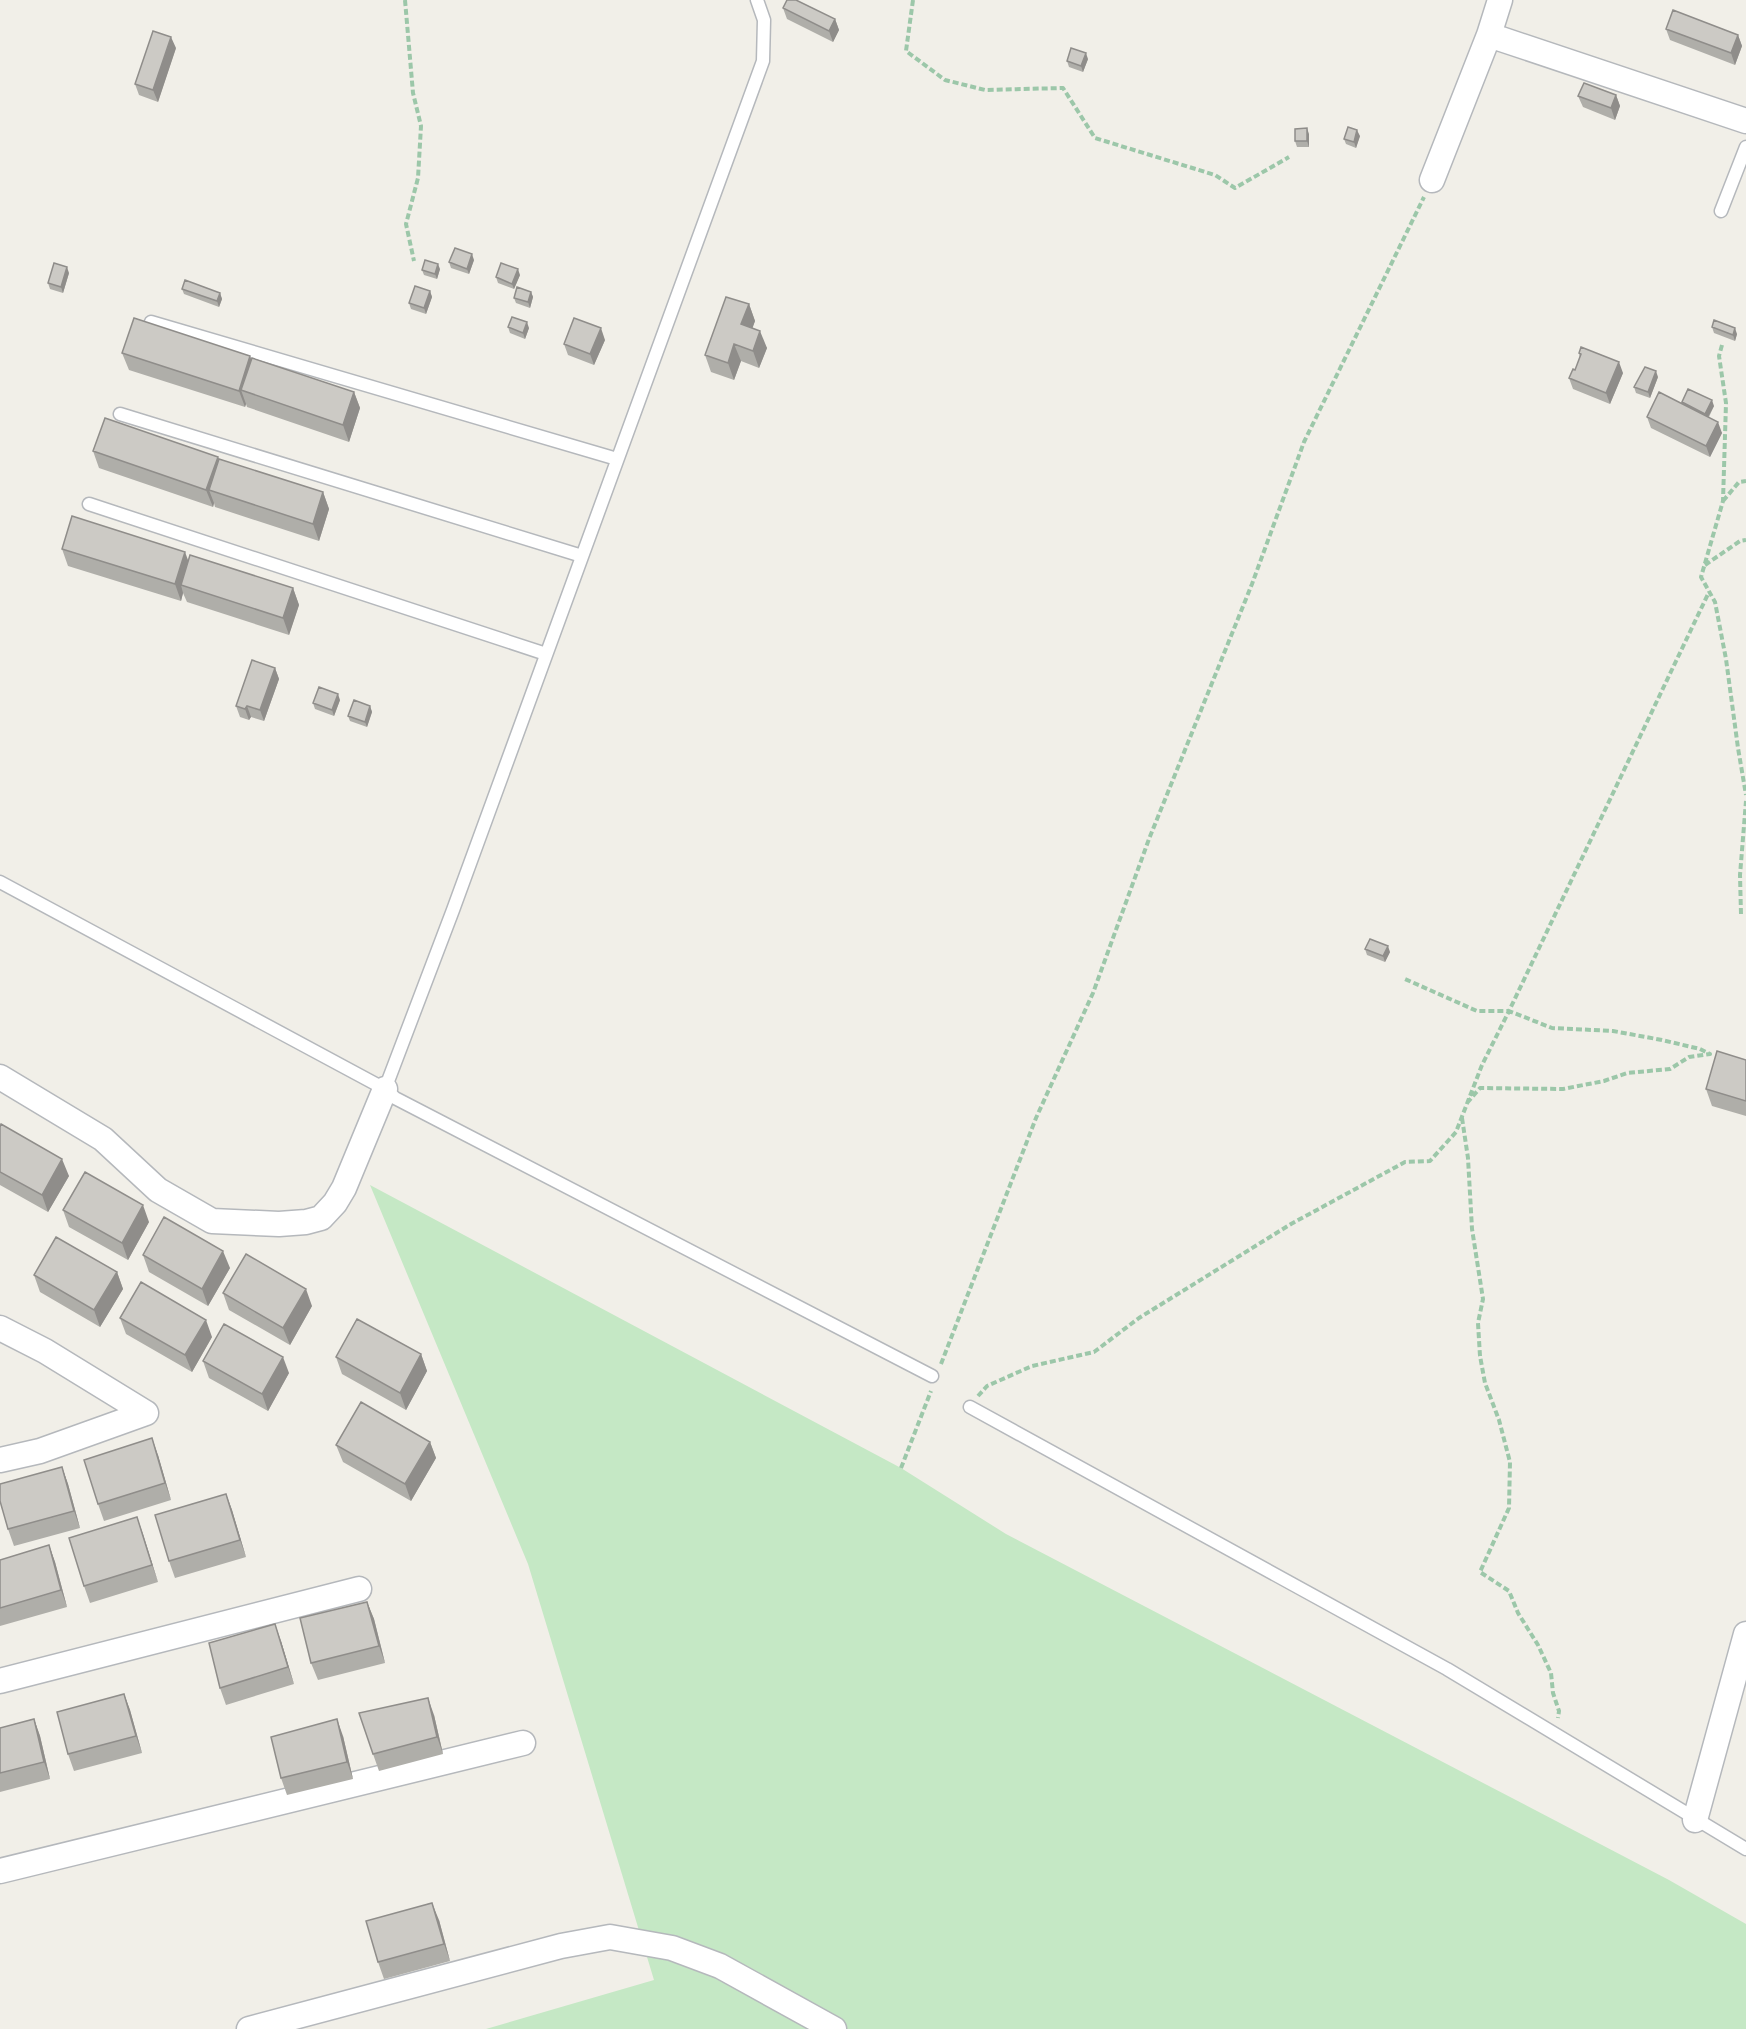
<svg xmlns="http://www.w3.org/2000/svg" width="1746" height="2029" font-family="Arial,sans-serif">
<rect width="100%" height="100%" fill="#f1efe8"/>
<path fill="#c5e8c5" d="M370 1185 901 1468 1006 1534 1669 1880 1746 1924V2029H486L654 1980 528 1564Z"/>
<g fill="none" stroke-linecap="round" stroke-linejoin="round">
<g stroke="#b5b8bc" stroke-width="15">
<path id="service" d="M1721 211 1746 147
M151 322 617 459
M120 414 582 556
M89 504 546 654
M0 882 385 1089 395 1098 932 1376
M385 1089 453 910 763 61 764 20 757 0
M970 1407 1447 1669 1746 1849"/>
</g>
<g stroke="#b5b8bc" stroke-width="27">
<path id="minor" d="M1489 35 1746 121
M1432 180 1489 35 1500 0
M0 1077 103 1139 158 1190 212 1221 279 1224 306 1222 321 1218 335 1203 344 1188 385 1089
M0 1328 45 1351 146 1413
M0 1460 40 1451 146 1413
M0 1681 359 1589
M1695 1820 1746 1634
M0 1871 523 1743
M249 2029 561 1946 610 1937 672 1948 720 1966 834 2029"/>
</g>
<path stroke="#9cc7a9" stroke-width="4" stroke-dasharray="6 3" stroke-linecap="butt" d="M405 0 413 93 421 126 418 178 406 224 414 261
M913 0 906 51 945 80 985 90 1063 88 1095 138 1215 175 1235 188 1289 157
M1722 345 1719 356 1726 403 1723 501 1701 577 1715 602 1726 659 1738 748 1746 795
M1723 501 1739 482 1746 481
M1705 565 1740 541 1746 540
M1741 914 1740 875 1746 801
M1467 1103 1480 1088 1563 1089 1604 1081 1627 1073 1670 1069 1689 1057 1710 1054 1700 1049 1662 1040 1613 1031 1552 1028 1509 1011 1709 592
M1462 1118 1468 1158 1472 1229 1483 1299 1478 1323 1480 1356 1485 1383 1499 1420 1510 1462 1509 1508 1480 1572 1509 1591 1518 1613 1538 1645 1551 1673 1553 1693 1559 1711 1558 1718
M941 1364 1036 1118 1093 993 1149 839 1252 584 1304 442 1424 197
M978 1396 987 1386 1032 1366 1094 1352 1139 1318 1291 1224 1405 1162 1430 1161 1456 1132 1482 1065 1509 1011H1477L1405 979
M901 1468 931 1391"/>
<use href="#service" stroke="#fff" stroke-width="12"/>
<use href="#minor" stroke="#fff" stroke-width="24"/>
</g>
<path fill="#afaea9" d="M783 8 835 19 839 30 833 42 787 19Z
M1666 29 1738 35 1742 46 1735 65 1670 40Z
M176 48 158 102 139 95 135 84Z
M1088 59 1083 72 1069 67 1067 61Z
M1616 95 1620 106 1615 120 1583 107 1578 96Z
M1309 134V147H1297L1295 141Z
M1360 136 1356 148 1346 144 1344 139Z
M474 260 469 274 451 268 449 262Z
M440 269 437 279 424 275 422 270Z
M69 273 63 293 50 289 48 283Z
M520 275 514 289 498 283 496 277Z
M182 289 220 293 222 299 219 307 184 294Z
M430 291 432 297 426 314 411 309 409 303Z
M531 292 533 297 530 308 516 303 514 298Z
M749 304 755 321 752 328 767 348 759 368 741 361 734 380 711 372 705 355Z
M508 327 529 328 525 339 510 333Z
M1712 327 1737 334 1735 341 1714 333Z
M605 340 594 365 568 355 564 344Z
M122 353 251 360 354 392 360 408 349 442 247 407 246 404 245 407 129 370Z
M1579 353 1623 373 1610 404 1573 389 1569 378 1575 370 1580 358Z
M1658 377 1650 398 1636 393 1634 387Z
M1682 402 1714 406 1709 417 1722 433 1710 457 1651 428 1647 417 1682 404Z
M93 451 219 460 323 492 329 509 319 541 215 507 214 503 213 507 99 468Z
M62 549 188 561 293 588 299 605 289 635 187 602 183 593 181 601 68 566Z
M275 668 279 679 264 721 251 717 249 720 240 717 236 706Z
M340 700 334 716 315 709 313 703Z
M370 706 372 712 367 727 350 721 348 716Z
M1365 949 1390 952 1385 962 1367 955Z
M1746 1060V1116L1712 1106 1706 1089Z
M0 1127 69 1176 48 1212 0 1185Z
M63 1210 149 1222 128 1260 69 1227Z
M143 1255 230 1268 208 1306 149 1272Z
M117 1272 123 1289 100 1327 40 1292 34 1275Z
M223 1293 312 1306 290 1345 229 1310Z
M120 1318 212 1337 192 1372 126 1334Z
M421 1354 427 1371 406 1410 342 1374 336 1357Z
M203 1361 289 1373 268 1411 209 1378Z
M430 1442 436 1458 411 1501 343 1462 336 1445Z
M158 1455 171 1500 104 1521 98 1504Z
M62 1467 68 1484 80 1528 14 1546 8 1529Z
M226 1494 232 1510 246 1557 175 1578 169 1561Z
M137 1517 158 1582 90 1603 84 1586Z
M49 1545 55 1562 67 1607 0 1626V1560Z
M367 1602 374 1619 385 1663 318 1680 311 1663Z
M281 1641 294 1684 226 1705 220 1688Z
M124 1694 130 1710 142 1753 74 1771 68 1754Z
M434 1715 443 1754 379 1771 373 1754Z
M34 1719 40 1736 50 1779 0 1792V1728Z
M343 1736 353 1779 287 1795 281 1778Z
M439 1920 450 1961 384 1979 378 1962Z"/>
<path fill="#8f8d8a" d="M835 19 839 30 833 42 829 31Z
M1738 35 1742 46 1735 65 1731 53Z
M171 37 176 48 158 102 153 90Z
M1086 53 1088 59 1083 72 1081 66Z
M1616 95 1620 106 1615 120 1611 108Z
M1307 128 1309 134V147L1307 141Z
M1357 130 1360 136 1356 148 1354 142Z
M472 254 474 260 469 274 467 269Z
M438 264 440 269 437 279 435 274Z
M67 267 69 273 63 293 61 287Z
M518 269 520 275 514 289 512 284Z
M430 291 432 297 426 314 424 308Z
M531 292 533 297 530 308 528 302Z
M220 293 222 299 219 307 217 301Z
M749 304 755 321 748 341 741 324Z
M527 322 529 328 525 339 523 333Z
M601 328 605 340 594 365 590 354Z
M1735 328 1737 334 1735 341 1733 335Z
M760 331 767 348 759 368 753 351Z
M734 344 741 361 734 380 728 363Z
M250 356 256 373 241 390 246 404 245 407 239 391Z
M1619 362 1623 373 1610 404 1606 393Z
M1656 371 1658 377 1650 398 1648 392Z
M354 392 360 408 349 442 343 425Z
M1712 400 1714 406 1707 419 1705 414Z
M1718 422 1722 433 1710 457 1706 446Z
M218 457 224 474 209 490 214 503 213 507 206 490Z
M323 492 329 509 319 541 313 524Z
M185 552 191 568 181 585 183 593 181 601 175 584Z
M293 588 299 605 289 635 283 618Z
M275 668 279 679 264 721 260 710Z
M338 694 340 700 334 716 332 710Z
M247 706 251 717 249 720 245 709Z
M370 706 372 712 367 727 365 722Z
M1388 946 1390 952 1385 962 1383 956Z
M62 1159 69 1176 48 1212 42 1195Z
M143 1205 149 1222 128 1260 122 1243Z
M223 1251 230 1268 208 1306 202 1289Z
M117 1272 123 1289 100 1327 94 1310Z
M306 1289 312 1306 290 1345 283 1328Z
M206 1320 212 1337 192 1372 185 1355Z
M421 1354 427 1371 406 1410 400 1393Z
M283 1357 289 1373 268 1411 262 1394Z
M152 1438 158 1455 171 1500 165 1483Z
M430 1442 436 1458 411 1501 405 1484Z
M62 1467 68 1484 80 1528 74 1511Z
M226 1494 232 1510 246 1557 240 1540Z
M137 1517 143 1534 158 1582 152 1565Z
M49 1545 55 1562 67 1607 61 1590Z
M367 1602 374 1619 385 1663 379 1646Z
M275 1624 281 1641 294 1684 288 1667Z
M124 1694 130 1710 142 1753 136 1736Z
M428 1698 434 1715 443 1754 437 1737Z
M34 1719 40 1736 50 1779 44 1762Z
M337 1719 343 1736 353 1779 347 1762Z
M432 1903 439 1920 450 1961 444 1944Z"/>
<path fill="#cccac5" stroke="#8f8d8a" stroke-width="1.5" d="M787 0H796L835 19 829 31 783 8Z
M1673 10 1738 35 1731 53 1666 29Z
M153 31 171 37 153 90 135 84Z
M1071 48 1086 53 1081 66 1067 61Z
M1584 83 1616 95 1611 108 1578 96Z
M1348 127 1357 130 1354 142 1344 139Z
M1307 128V141H1295V129Z
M455 248 472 254 467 269 449 262Z
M425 260 438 264 435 274 422 270Z
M54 263 67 267 61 287 48 283Z
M501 263 518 269 512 284 496 277Z
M185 280 220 293 217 301 182 289Z
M415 286 430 291 424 308 409 303Z
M517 287 531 292 528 302 514 298Z
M726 297 749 304 741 324 760 331 753 351 734 344 728 363 705 355Z
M512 317 527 322 523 333 508 327Z
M134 318 250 356 239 391 122 353Z
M574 318 601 328 590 354 564 344Z
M1714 320 1735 328 1733 335 1712 327Z
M1581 347 1619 362 1606 393 1569 378 1573 369 1575 370 1581 354 1579 353Z
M252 358 354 392 343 425 241 390Z
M1645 367 1656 371 1648 392 1634 387Z
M1688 389 1712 400 1705 414 1682 402Z
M1659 392 1718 422 1706 446 1647 417Z
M105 418 218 457 206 490 93 451Z
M219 459 323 492 313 524 209 490Z
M72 516 185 552 175 584 62 549Z
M190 555 293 588 283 618 181 585Z
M252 660 275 668 260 710 247 706 245 709 236 706Z
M319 687 338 694 332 710 313 703Z
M354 700 370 706 365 722 348 716Z
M1370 939 1388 946 1383 956 1365 949Z
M1717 1051 1746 1060V1101L1706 1089Z
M1 1124 62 1159 42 1195 0 1172V1127Z
M85 1172 143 1205 122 1243 63 1210Z
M164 1217 223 1251 202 1289 143 1255Z
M56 1237 117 1272 94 1310 34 1275Z
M246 1254 306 1289 283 1328 223 1293Z
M141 1282 206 1320 185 1355 120 1318Z
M357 1319 421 1354 400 1393 336 1357Z
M224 1324 283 1357 262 1394 203 1361Z
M361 1402 430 1442 405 1484 336 1445Z
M152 1438 165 1483 98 1504 84 1460Z
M62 1467 74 1511 8 1529 0 1501V1484Z
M226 1494 240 1540 169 1561 155 1515Z
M137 1517 152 1565 84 1586 69 1538Z
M49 1545 61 1590 0 1608V1560Z
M367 1602 379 1646 311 1663 300 1618Z
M275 1624 288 1667 220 1688 209 1643Z
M124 1694 136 1736 68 1754 57 1712Z
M428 1698 437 1737 373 1754 359 1713Z
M34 1719 44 1762 0 1773V1728Z
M337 1719 347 1762 281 1778 271 1737Z
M432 1903 444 1944 378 1962 366 1921Z"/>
</svg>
